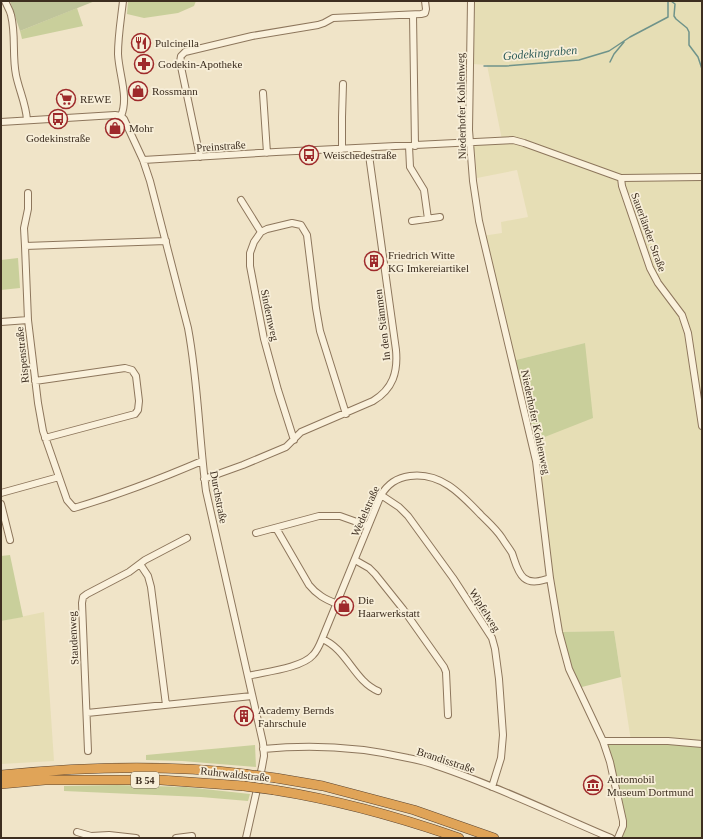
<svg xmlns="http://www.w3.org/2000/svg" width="703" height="839" font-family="'Times New Roman',serif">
<rect width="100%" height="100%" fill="#f0e4c8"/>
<path fill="#e6deb5" d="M475 1H702V744L631 741 614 631 559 632 532 442 585 343 512 361 482 236 502 233 501 222 528 217 517 170 477 178 475 152 470 143 502 140 487 65 473 64Z
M44 612 54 761 1 764V621Z"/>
<path fill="#c9cf9b" d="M128 1H196L194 6 178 13 144 18 127 14Z
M77 8 83 26 22 39 20 31Z
M18 258 20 288 1 290V260Z
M585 343 593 418 532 442 512 361Z
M10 555 23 617 1 621V556Z
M614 631 621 677 578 688 559 632Z
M603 741 702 744V838H618L623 826Z
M255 745 256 767 182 761 146 760V755Z
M117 785 186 787 250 794 248 801 201 797 64 791V786Z"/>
<path fill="#bfc49a" d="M10 1H95L20 31Z"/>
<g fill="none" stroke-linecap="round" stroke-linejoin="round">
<path stroke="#6f938a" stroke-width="1.5" d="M671 1 675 4 674 16 676 19 687 28 689 32V45L698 57 702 69
M610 62 614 54 624 42
M484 66H506L579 60 609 51 630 37 668 17V1"/>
<g stroke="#8d765c" stroke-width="8">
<path id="minor" d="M5 1C7 6 10 10 11 15 16 35 12 55 16 75 19 90 26 104 27 120
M471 1 469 130 473 181 479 221 536 461 550 578 559 632 569 669 603 741 610 762 623 821V826L618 838
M413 15 415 146
M263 93 267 153
M121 116C129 97 119 75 118 54 118 36 121 19 123 1
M1 122 115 115 121 116 124 119 143 160 150 181 188 328C198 381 199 437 206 491L263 743 264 756 262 767 246 838
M409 146 410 167 424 190 428 219
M342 149V117L343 84
M200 157 180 62 181 56 185 52 252 36 318 25 324 23 333 18 421 14 425 13 426 9 425 1
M143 160 276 152 513 140 524 143 621 178 702 177
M621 178 622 186 650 268 658 283 682 315 688 333 702 426
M28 193V209L24 228 25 246 28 320 38 403 43 431 67 500 74 508C118 495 160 479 202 461
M241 200 261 232
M412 221 440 217
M25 246 166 241
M1 322 28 320
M35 381 125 368 132 370 136 376 139 401 138 410 135 414 45 438
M294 440 278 390 264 339 250 266V253L254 242 261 232 267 229 292 223 301 225 307 235 316 308 320 331 346 414
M204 479 243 465 286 447 301 432 373 401C393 389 398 372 396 350L368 148
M1 493 59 477
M381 495 399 507 408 516 453 578 492 638 495 649 499 679 503 735 501 758 492 787
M1 504 10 540
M276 528 309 585C317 595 325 599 337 604
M256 533 319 516H340L368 526
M355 560 369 568 375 574 403 609 444 667 446 672 448 715
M140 564 148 576 151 587 166 705
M322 639C347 649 354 681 378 691
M248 676C264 672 302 668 313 655 317 651 320 644 322 639L381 495C388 484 396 478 410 476 441 472 461 494 481 515 488 522 496 529 502 538 505 543 509 548 512 553 515 561 517 572 524 578 531 584 541 581 550 578
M87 713 252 696
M603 741H668L702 744
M263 749C312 744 361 747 408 758 418 760 428 762 437 766 497 786 554 814 611 838
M88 751 82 603 83 597 87 594 129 572 145 560 187 538
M77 832 91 836 109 835 136 838
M176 838 192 836"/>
</g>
<g stroke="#5b4430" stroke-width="10">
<path id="highway" d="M1 775C82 767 164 764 245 774
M276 778 323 786 414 810 494 838
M1 784 45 780H161L244 786
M274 790C337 800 399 817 459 838"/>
</g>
<use href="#minor" stroke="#faf1dc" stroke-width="6"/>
<use href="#highway" stroke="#e0a458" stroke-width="9"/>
<g stroke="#5b4430" stroke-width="10" stroke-linecap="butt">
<path id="highway-bridge" d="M245 774 276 778
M244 786 274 790"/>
</g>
<use href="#highway-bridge" stroke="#e0a458" stroke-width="9"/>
</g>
<defs>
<g id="restaurant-ring" transform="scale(1)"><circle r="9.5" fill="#f7eed8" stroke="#9e2a2b" stroke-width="1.5"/><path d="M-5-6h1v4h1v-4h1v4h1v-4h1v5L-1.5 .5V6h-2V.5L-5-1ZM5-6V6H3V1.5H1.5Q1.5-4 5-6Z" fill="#9e2a2b"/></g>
<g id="pharmacy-ring" transform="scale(1)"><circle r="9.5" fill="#f7eed8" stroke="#9e2a2b" stroke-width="1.5"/><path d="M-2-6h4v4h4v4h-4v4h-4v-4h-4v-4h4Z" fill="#9e2a2b"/></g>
<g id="shop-ring" transform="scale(1)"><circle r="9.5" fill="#f7eed8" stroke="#9e2a2b" stroke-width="1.5"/><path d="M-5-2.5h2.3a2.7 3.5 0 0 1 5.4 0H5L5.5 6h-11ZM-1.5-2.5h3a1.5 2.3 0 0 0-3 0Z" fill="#9e2a2b"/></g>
<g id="supermarket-ring" transform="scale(1)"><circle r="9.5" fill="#f7eed8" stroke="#9e2a2b" stroke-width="1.5"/><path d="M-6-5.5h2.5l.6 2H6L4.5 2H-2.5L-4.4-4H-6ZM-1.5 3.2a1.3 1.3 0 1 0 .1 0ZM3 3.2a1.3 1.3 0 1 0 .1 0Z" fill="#9e2a2b"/></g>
<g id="bus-ring" transform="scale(1)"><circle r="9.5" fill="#f7eed8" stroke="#9e2a2b" stroke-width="1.5"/><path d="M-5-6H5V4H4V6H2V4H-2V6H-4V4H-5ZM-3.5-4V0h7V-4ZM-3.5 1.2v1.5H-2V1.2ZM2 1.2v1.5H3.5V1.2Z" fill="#9e2a2b"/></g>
<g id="building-ring" transform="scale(1)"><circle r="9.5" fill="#f7eed8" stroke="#9e2a2b" stroke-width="1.5"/><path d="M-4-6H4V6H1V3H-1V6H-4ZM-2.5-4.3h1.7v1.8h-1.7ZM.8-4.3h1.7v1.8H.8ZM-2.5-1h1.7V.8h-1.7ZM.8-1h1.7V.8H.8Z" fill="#9e2a2b"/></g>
<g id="museum-ring" transform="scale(1)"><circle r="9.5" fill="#f7eed8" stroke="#9e2a2b" stroke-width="1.5"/><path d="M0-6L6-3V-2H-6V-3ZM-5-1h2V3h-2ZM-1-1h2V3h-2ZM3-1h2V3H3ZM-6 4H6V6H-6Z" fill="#9e2a2b"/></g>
</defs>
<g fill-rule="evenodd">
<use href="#restaurant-ring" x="141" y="43"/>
<use href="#pharmacy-ring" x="144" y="64"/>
<use href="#shop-ring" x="138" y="91"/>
<use href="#supermarket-ring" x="66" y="99"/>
<use href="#bus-ring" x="58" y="119"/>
<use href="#shop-ring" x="115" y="128"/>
<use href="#bus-ring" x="309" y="155"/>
<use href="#building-ring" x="374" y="261"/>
<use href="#shop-ring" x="344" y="606"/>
<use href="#building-ring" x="244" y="716"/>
<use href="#museum-ring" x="593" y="785"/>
</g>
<g text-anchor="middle" stroke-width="3.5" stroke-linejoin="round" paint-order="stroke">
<rect fill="#f7eed8" stroke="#756857" stroke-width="1" x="131" y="772" width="28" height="16" rx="3"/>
<g font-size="10" font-weight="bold" fill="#3d2e20">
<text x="145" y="784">B 54</text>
</g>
<g font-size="11" fill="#3d2e20" stroke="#f7eed8" text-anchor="start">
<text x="155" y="47">Pulcinella</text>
<text x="158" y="68">Godekin-Apotheke</text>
<text x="152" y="95">Rossmann</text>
<text x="80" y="103">REWE</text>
<text x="129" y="132">Mohr</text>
<text x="58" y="142" text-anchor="middle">Godekinstraße</text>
<text x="323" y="159">Weischedestraße</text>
<text x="388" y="259">Friedrich Witte<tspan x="388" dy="13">KG Imkereiartikel</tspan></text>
<text x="358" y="604">Die<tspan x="358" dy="13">Haarwerkstatt</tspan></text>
<text x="258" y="714">Academy Bernds<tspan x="258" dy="13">Fahrschule</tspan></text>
<text x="607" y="783">Automobil<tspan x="607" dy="13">Museum Dortmund</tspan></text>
</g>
<g font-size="11" fill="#3d2e20" stroke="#f7eed8">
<text transform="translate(461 106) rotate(-91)" y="4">Niederhofer Kohlenweg</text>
<text transform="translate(221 146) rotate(-4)" y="4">Preinstraße</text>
<text transform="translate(649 232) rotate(70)" y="4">Sauerländer Straße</text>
<text transform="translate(270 315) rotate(78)" y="4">Sindernweg</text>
<text transform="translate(382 325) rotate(-97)" y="4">In den Stämmen</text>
<text transform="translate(22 355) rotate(-96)" y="4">Rispenstraße</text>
<text transform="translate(536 422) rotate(78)" y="4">Niederhofer Kohlenweg</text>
<text transform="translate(219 497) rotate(79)" y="4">Durchstraße</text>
<text transform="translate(365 511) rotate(-66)" y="4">Wedelstraße</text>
<text transform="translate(485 610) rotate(58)" y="4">Wipfelweg</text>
<text transform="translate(73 638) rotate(-93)" y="4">Staudenweg</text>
<text transform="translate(446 760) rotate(18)" y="4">Brandisstraße</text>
<text transform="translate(235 774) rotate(6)" y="4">Ruhrwaldstraße</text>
</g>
<g font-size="12" font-style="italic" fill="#2f5d5a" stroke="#f7eed8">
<text transform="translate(540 53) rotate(-5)" y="4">Godekingraben</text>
</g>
</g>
<rect width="703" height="839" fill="none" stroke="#3d2e20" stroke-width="4"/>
</svg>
